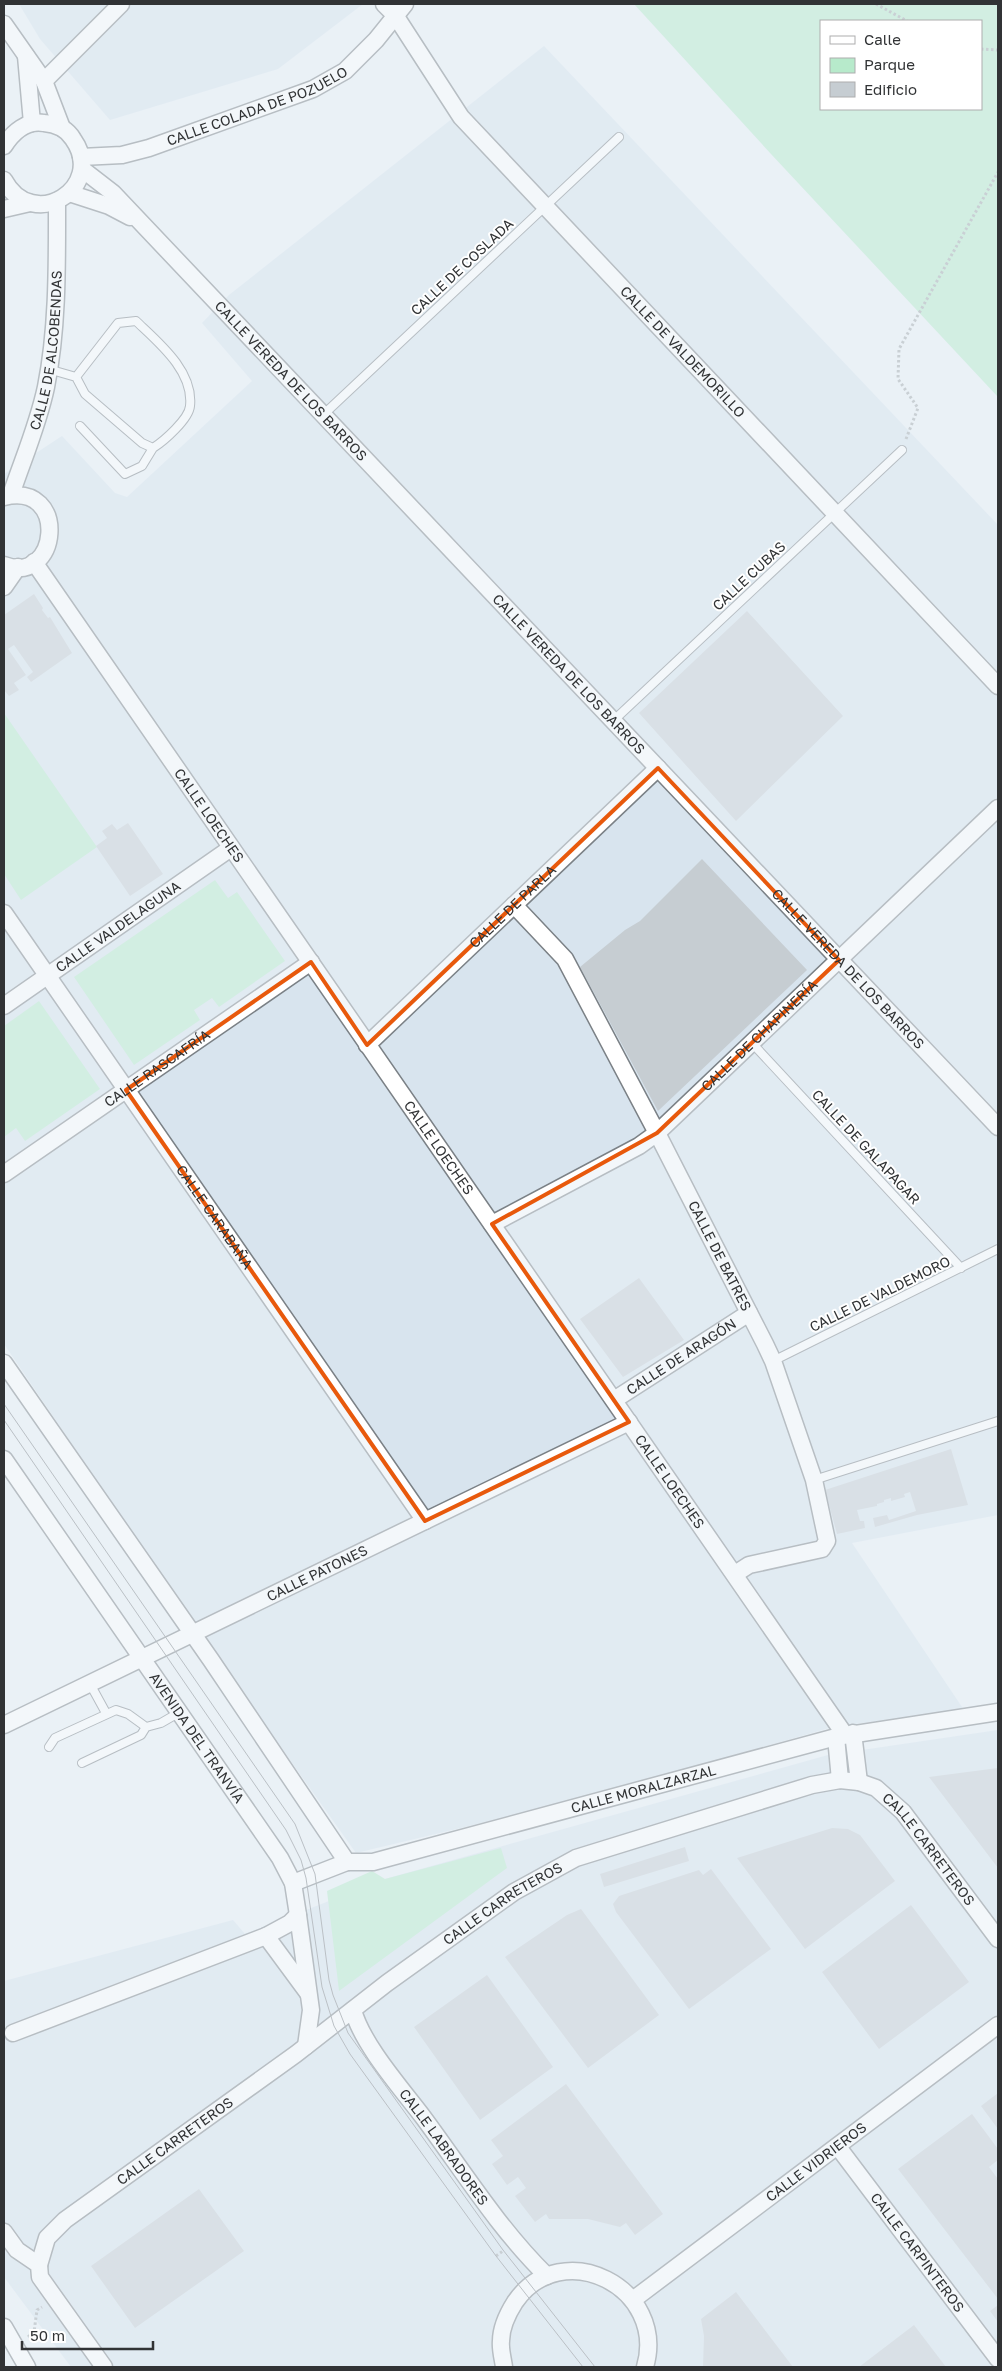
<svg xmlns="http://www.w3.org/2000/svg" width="1002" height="2371" font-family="'Golos Text',sans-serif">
<rect width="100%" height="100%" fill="#eaf1f6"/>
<path fill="#d8e4ee" d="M19 4H363L278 69 110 120 40 39Z
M544 46 998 525V1515L852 1543 964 1710 833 1727 565 1803 356 1853 206 1642 4 1344V474L62 436 115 493 127 497 252 381 202 323 229 295Z
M998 1730V2367H71L4 2277V1981L233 1920 245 1934 385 1879 828 1755Z"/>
<path fill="#b7eacb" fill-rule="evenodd" d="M634 4H998V397L771 154ZM821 21H981V109H821Z
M4 713 97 847 21 900 4 874Z
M215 880 228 898 237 892 285 961 219 1007 212 998 194 1010 200 1020 134 1065 74 977Z
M39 1001 100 1089 25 1141 16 1128 4 1137V1026Z
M501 1848 507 1868 339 1991 327 1891 372 1871 385 1879Z"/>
<path fill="#c6cdd2" d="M34 594 43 608 42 610 48 618 50 617 72 653 31 682 27 677 33 672 14 645 8 649 26 675 14 683 19 690 9 696 4 690V615Z
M747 611 843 716 736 821 639 713Z
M128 823 163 874 130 896 96 846 107 838 102 831 112 824 117 830Z
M702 859 807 970 658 1111 580 967 625 930 640 921Z
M639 1278 684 1340 623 1377 580 1319Z
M951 1449 968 1505 917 1515 875 1527 873 1518 887 1515 889 1520 916 1511 910 1492 904 1494 905 1497 891 1501V1498L884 1500V1502L877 1504V1506L857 1510 860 1521H864L865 1528 837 1534 825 1490Z
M998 1768V1868L929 1777Z
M832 1828 848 1829 860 1835 895 1881 805 1949 737 1858Z
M685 1847 689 1861 604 1887 600 1874Z
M711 1869 771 1949 689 2009 616 1912 613 1904 619 1896 699 1870 703 1875Z
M911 1905 969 1982 879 2049 822 1972Z
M581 1909 659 2015 588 2068 505 1957 567 1915Z
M487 1975 553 2067 480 2120 414 2027Z
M566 2084 663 2214 635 2235 626 2223 620 2227 588 2219H549L546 2214 535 2222 515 2196 526 2188 518 2177 507 2185 492 2164 503 2156 491 2140Z
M998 2093V2129L981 2106Z
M972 2114 998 2149V2160L989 2167 998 2179V2299L898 2169Z
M199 2189 244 2251 135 2328 91 2266Z
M736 2292 793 2367H703L704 2336 701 2319Z
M998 2305V2322L990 2311Z
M914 2325 946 2367H859Z"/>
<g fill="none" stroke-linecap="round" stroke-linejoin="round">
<g stroke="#7b8186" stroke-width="10">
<path id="lane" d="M48 369 76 377 85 394 142 443 153 448C164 441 189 419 190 406 194 371 158 342 136 321L118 323 76 377
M323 415 619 137
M80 426 125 474 142 466 153 448
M613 721 902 450
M752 1043 961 1268
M773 1361 998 1249
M814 1480 998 1421
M89 1682 106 1713
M49 1747 55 1738 116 1710 128 1714 146 1727 161 1723 180 1712
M82 1763 141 1735 146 1727"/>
</g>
<g stroke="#7b8186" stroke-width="19">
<g id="street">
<path id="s1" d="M384 4 395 15 461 117 998 686"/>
<path d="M4 24 44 81 62 128"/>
<path d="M26 56 32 123"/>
<path d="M44 81 121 4"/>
<path d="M4 146C13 132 27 120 44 123 56 124 67 129 73 139 107 187 33 234 4 180"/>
<path id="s2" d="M81 157 122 155 149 148 313 89 345 71 376 40 405 4"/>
<path id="s3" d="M82 169 113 193 998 1127"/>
<path d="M69 193 109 206 130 217"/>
<path d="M4 209 30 203"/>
<path id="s4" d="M11 495C23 459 38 425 46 387 58 327 57 262 57 201"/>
<path d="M4 497C70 481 59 587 4 565"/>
<path id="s5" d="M34 562 845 1735"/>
<path d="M4 587 18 567"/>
<path id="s6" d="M514 905 565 959 657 1133 765 1344 773 1361 814 1480 827 1541 822 1549 749 1565 735 1574"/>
<path id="s7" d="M4 913 425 1521"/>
<path id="s8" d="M4 1006 231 848"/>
<path id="s9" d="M367 1045 658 768"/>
<path id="s10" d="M4 1174 311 962"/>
<path id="s11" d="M492 1224 639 1146 657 1133 998 808"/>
<path d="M4 1363 211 1660 347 1862"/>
<path id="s12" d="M614 1400 749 1313"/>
<path id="s13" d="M4 1459 280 1858 293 1883 298 1915 311 2010 306 2046"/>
<path id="s14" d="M4 1725 629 1422"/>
<path d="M853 1733 859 1782"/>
<path d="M836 1737 840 1780"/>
<path id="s15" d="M293 1883 347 1862H373L836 1737 998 1712"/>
<path d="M298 1915 290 1923 266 1936 308 1993"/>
<path id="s16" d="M353 2010C362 2044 401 2088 423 2117 463 2171 499 2229 547 2276"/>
<path d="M13 2033 266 1936"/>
<path id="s17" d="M838 2147 998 2359"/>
<path d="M4 2232 17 2250 39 2265 40 2277 104 2367"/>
<path id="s18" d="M39 2265 47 2238 65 2220 296 2054 387 1983 514 1892 576 1858 812 1785 840 1780 859 1782 876 1788 903 1812 998 1939"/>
<path id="s19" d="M634 2299 998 2025"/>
<path d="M4 2327 27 2367"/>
<path d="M504 2367C503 2359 500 2349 501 2341 501 2327 508 2313 515 2302 562 2234 668 2288 645 2367"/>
</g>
</g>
<path stroke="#a3a8ac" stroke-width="3" stroke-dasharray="2.5 2.5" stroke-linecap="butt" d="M876 4 907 21
M981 49 998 50
M906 439 918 408 898 379 899 349 998 172
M496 2256 503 2251
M28 2337 34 2332 37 2310 42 2307"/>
<use href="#lane" stroke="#fff" stroke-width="8"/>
<use href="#street" stroke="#fff" stroke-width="16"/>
<path stroke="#82868a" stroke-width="1" d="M4 1404 295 1824 315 1874 329 1980 333 1995 348 2033 503 2250 595 2367
M4 1420 286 1830 301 1860 306 1878 322 1987 334 2026 350 2054 496 2256 583 2367"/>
</g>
<path d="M0 0H1002V2371H0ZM658 768 839 960 657 1133 492 1224 629 1422 425 1521 126 1090 311 962 367 1045Z" fill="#eaf1f6" fill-opacity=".55" fill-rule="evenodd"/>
<path fill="none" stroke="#e8590c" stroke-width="4" stroke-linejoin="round" d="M658 768 839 960 657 1133 492 1224 629 1422 425 1521 126 1090 311 962 367 1045Z"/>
<g text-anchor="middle" stroke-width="4" stroke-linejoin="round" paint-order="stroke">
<g font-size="14" fill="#313335" stroke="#fff">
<text dy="5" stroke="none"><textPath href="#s2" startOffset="185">CALLE COLADA DE POZUELO</textPath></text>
<text transform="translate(462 267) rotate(-43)" y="5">CALLE DE COSLADA</text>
<text dy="5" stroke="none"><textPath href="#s4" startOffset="150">CALLE DE ALCOBENDAS</textPath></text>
<text dy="5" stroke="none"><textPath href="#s1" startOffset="460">CALLE DE VALDEMORILLO</textPath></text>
<text dy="5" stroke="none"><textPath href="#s3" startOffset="298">CALLE VEREDA DE LOS BARROS</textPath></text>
<text transform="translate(749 576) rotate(-43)" y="5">CALLE CUBAS</text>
<text dy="5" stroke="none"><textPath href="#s3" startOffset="702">CALLE VEREDA DE LOS BARROS</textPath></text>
<text dy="5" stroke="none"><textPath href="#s5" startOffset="308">CALLE LOECHES</textPath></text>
<text dy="5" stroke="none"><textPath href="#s9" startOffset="201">CALLE DE PARLA</textPath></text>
<text dy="5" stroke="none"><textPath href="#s8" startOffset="139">CALLE VALDELAGUNA</textPath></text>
<text dy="5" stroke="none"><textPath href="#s3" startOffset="1108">CALLE VEREDA DE LOS BARROS</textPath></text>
<text dy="5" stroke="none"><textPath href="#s11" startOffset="330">CALLE DE CHAPINERÍA</textPath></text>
<text dy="5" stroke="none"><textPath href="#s10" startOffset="186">CALLE RASCAFRÍA</textPath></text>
<text transform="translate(866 1147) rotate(47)" y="5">CALLE DE GALAPAGAR</text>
<text dy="5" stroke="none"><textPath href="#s5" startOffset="712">CALLE LOECHES</textPath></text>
<text dy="5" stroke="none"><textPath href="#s7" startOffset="370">CALLE CARABAÑA</textPath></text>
<text dy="5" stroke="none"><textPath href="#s6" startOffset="409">CALLE DE BATRES</textPath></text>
<text transform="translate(880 1294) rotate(-26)" y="5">CALLE DE VALDEMORO</text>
<text dy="5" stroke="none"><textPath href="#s12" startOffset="80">CALLE DE ARAGÓN</textPath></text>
<text dy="5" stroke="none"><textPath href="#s5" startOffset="1118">CALLE LOECHES</textPath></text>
<text dy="5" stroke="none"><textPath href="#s14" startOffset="348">CALLE PATONES</textPath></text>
<text dy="5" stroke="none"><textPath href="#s13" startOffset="339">AVENIDA DEL TRANVÍA</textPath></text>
<text dy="5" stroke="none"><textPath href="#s15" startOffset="364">CALLE MORALZARZAL</textPath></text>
<text dy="5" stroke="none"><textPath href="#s18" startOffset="1074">CALLE CARRETEROS</textPath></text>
<text dy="5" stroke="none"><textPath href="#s18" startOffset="594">CALLE CARRETEROS</textPath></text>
<text dy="5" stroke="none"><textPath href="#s18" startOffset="189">CALLE CARRETEROS</textPath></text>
<text dy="5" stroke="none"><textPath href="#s16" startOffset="165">CALLE LABRADORES</textPath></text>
<text dy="5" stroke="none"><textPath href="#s19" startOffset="228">CALLE VIDRIEROS</textPath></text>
<text dy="5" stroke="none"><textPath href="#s17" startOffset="132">CALLE CARPINTEROS</textPath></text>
</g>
</g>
<rect width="1002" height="2371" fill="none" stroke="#313335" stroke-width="10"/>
<rect x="820" y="20" width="162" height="90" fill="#ffffff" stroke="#adadae"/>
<rect x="830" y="36" width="25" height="8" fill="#ffffff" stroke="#adadae"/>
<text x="864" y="45" font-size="15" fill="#313335">Calle</text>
<rect x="830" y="58" width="25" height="15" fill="#b7eacb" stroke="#adadae"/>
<text x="864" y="70" font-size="15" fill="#313335">Parque</text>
<rect x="830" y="82" width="25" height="15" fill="#c6cdd2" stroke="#adadae"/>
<text x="864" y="95" font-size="15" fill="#313335">Edificio</text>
<path d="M22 2341v8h131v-8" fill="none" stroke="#313335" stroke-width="2.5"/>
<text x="30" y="2341" font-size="15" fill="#313335" stroke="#ffffff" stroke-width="4" paint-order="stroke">50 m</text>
</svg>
